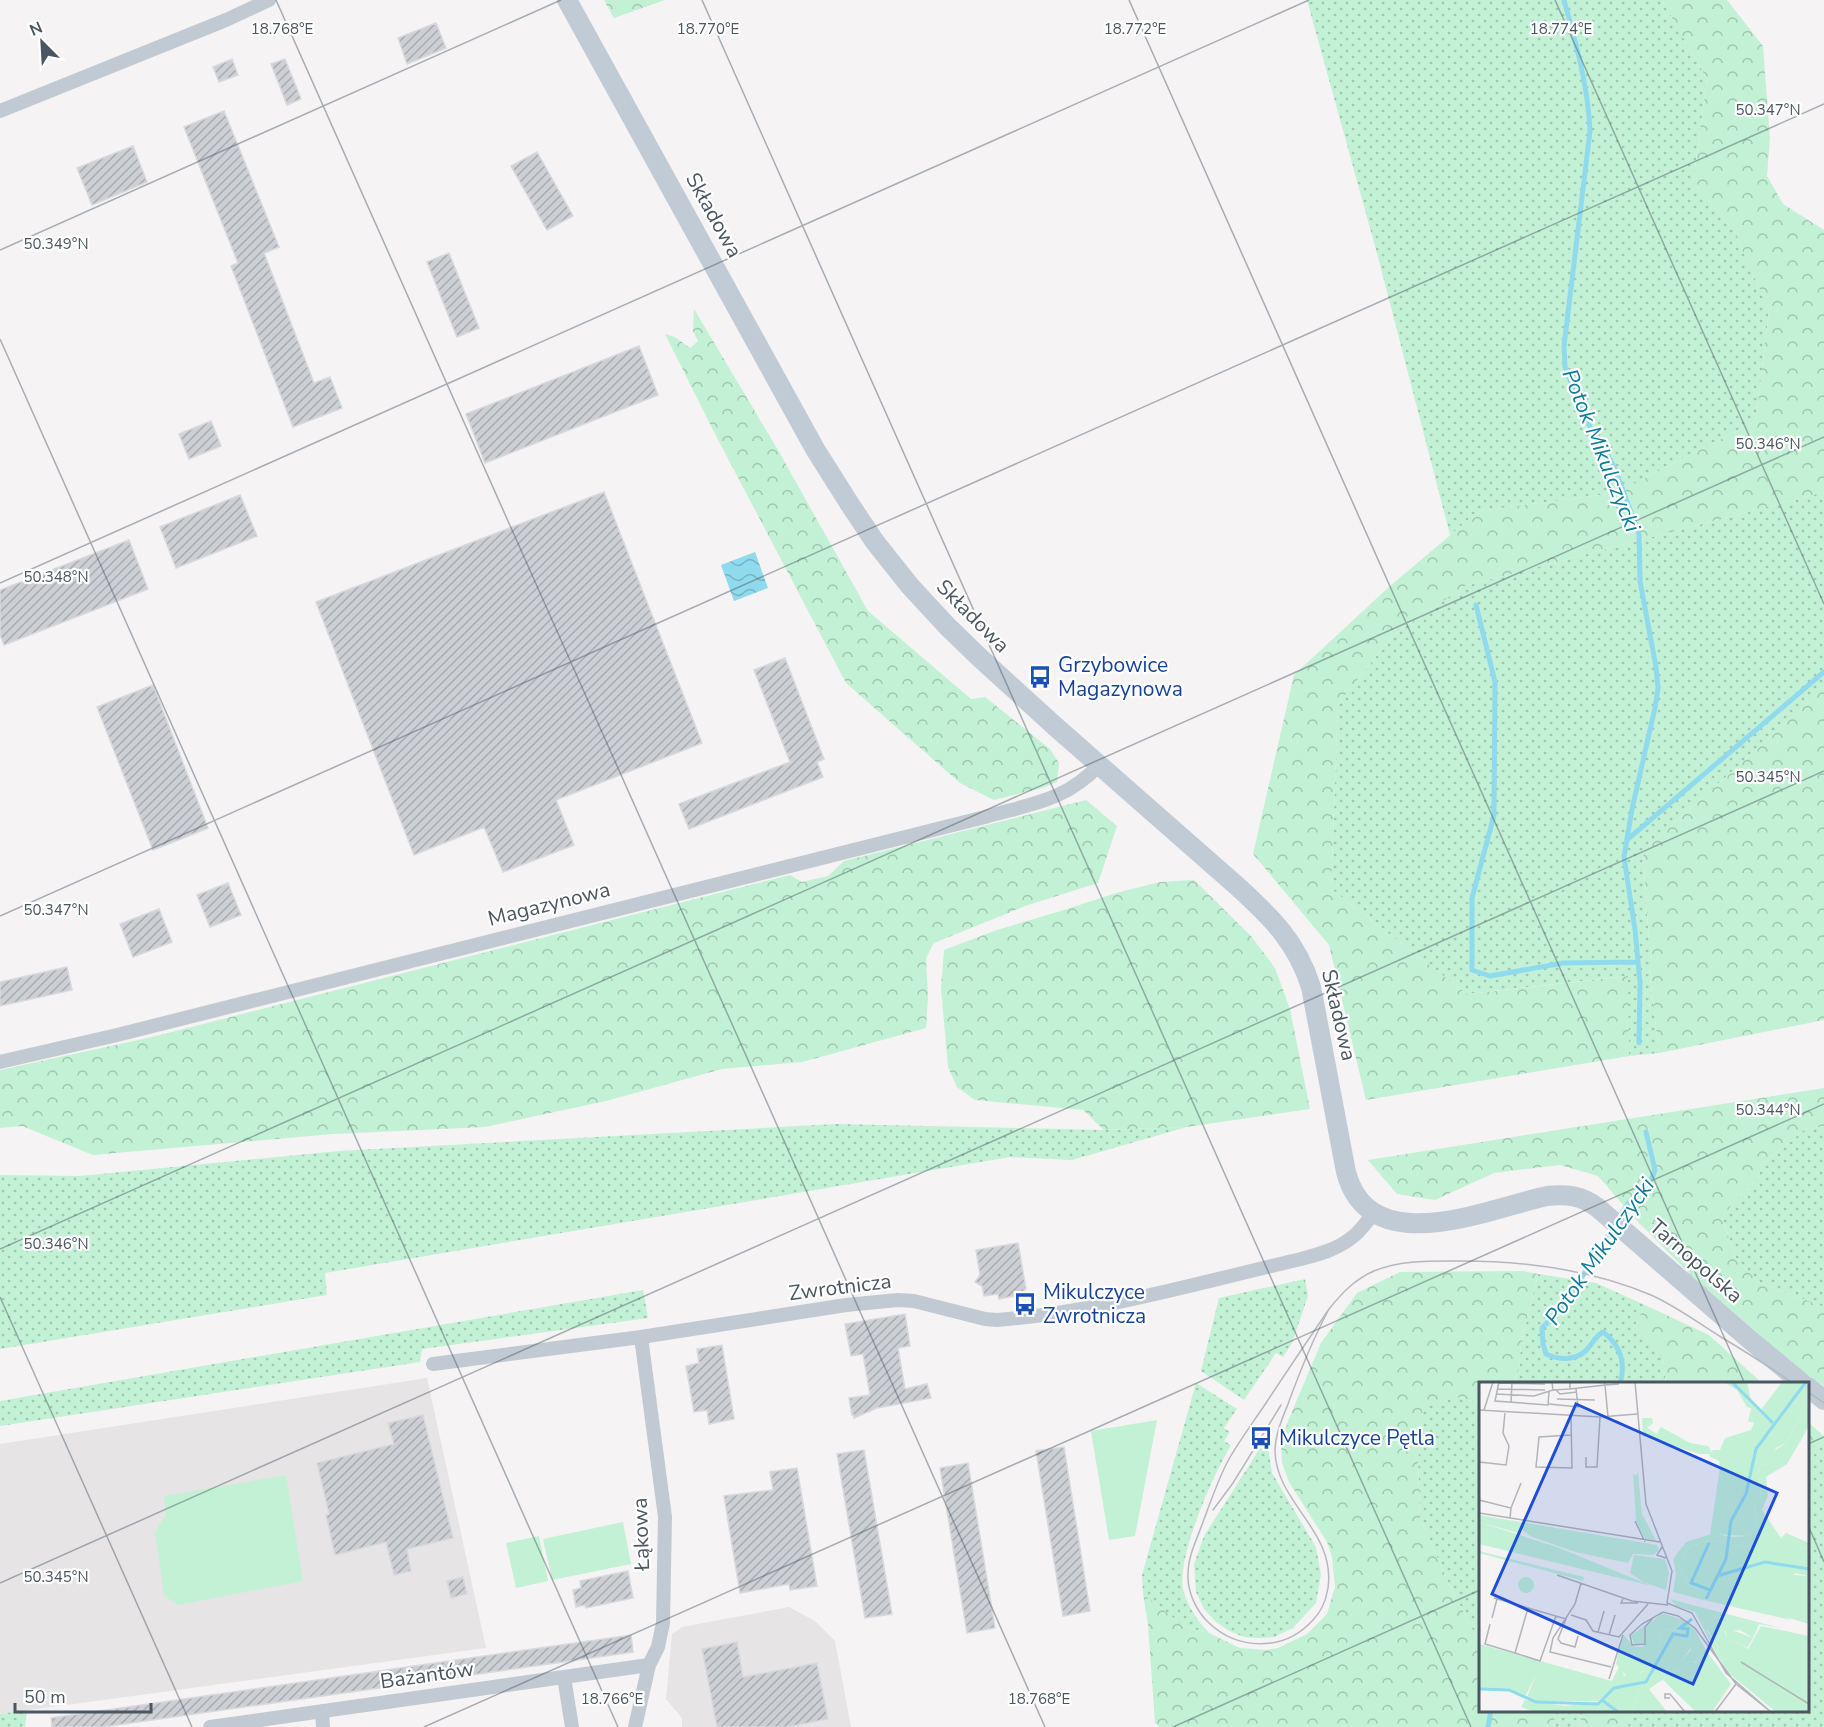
<svg xmlns="http://www.w3.org/2000/svg" width="1824" height="1727" font-family="'Nunito Sans',sans-serif">
<defs>
<pattern id="grass-dots" width="8" height="8" patternUnits="userSpaceOnUse" patternTransform="scale(1.5)"><rect width="8" height="8" fill="#c3f1d5"/><path d="M2 2h.1M6 6h.1" fill="none" stroke="#a0c6b0" stroke-width="1.8" stroke-linecap="round"/></pattern>
<pattern id="forest-crowns" width="20" height="18" patternUnits="userSpaceOnUse" patternTransform="scale(1.5)"><rect width="20" height="18" fill="#c3f1d5"/><path d="M2 6a3 3 0 1 1 6 0M12 15a3 3 0 1 1 6 0" fill="none" stroke="#a0c6b0"/></pattern>
<pattern id="water-waves" width="16" height="10" patternUnits="userSpaceOnUse" patternTransform="scale(1.5)"><rect width="16" height="10" fill="#90daee"/><path d="M0 5q4-4 8 0t8 0" fill="none" stroke="#78b4c4"/></pattern>
<pattern id="building-hatch" width="6" height="6" patternUnits="userSpaceOnUse" patternTransform="scale(1.5)"><rect width="6" height="6" fill="#cdcfd5"/><path d="M-1 1l2-2M0 6l6-6M5 7l2-2" fill="none" stroke="#a8abb0"/></pattern>
</defs>
<rect width="100%" height="100%" fill="#f5f3f3"/>
<path fill="#e6e4e5" d="M427 1378 486 1648 0 1714V1444Z
M789 1607 815 1621 835 1641 851 1727H682V1718L666 1699 672 1634 682 1627Z"/>
<path fill="url(#grass-dots)" d="M1307 0H1662L1707 79 1693 182 1734 231 1769 310 1756 421 1616 493 1479 511 1450 535 1378 257Z
M1824 492V689L1643 851 1649 941V967L1659 1053 1629 1056 1627 976 1467 994 1331 889 1338 704 1394 634 1465 586Z
M837 1124 1104 1130 1187 1127 1072 1160 1010 1157 325 1273 327 1295 0 1349V1175L80 1176 339 1151Z
M1824 1126V1307L1758 1282 1736 1258 1722 1217 1736 1199 1755 1181 1766 1161 1804 1130Z
M1538 1274 1596 1283 1645 1305 1635 1326 1663 1358 1666 1383 1514 1384 1519 1368 1521 1344Z
M1305 1279 1308 1296 1292 1343 1283 1357 1276 1353 1244 1400 1201 1371 1219 1298Z
M643 1290 648 1318 422 1349 420 1362 0 1426V1401Z
M1196 1383 1237 1409 1224 1428 1230 1432 1224 1441 1231 1445C1213 1476 1177 1555 1183 1589 1187 1606 1198 1621 1209 1633L1185 1627 1143 1594 1142 1575Z
M1460 1397 1480 1404V1638L1476 1636 1449 1584 1420 1518 1418 1461 1423 1406Z
M1273 1428 1269 1453 1272 1473 1316 1547 1321 1575 1316 1603 1293 1628 1274 1637 1258 1638 1244 1637 1229 1631 1215 1621 1204 1609 1196 1592 1194 1564 1204 1536Z
M1824 1438V1727H1627L1637 1711 1808 1710V1464Z
M27 1710 25 1727H0V1714Z
M1556 1711H1583L1579 1727H1553Z"/>
<path fill="url(#forest-crowns)" d="M604 0H665L614 18Z
M1662 0H1727L1763 46 1770 138 1767 176 1783 204 1824 230V492L1465 586 1394 634 1338 704 1331 889 1467 994 1628 976 1629 1056 1366 1100 1329 945 1253 854 1294 675 1390 586 1479 511 1616 493 1756 421 1769 310 1734 231 1693 182 1707 79Z
M694 309 778 450 868 611 971 699 985 697 1050 749 1059 763 1057 782 1042 788 994 800 960 783 846 683 713 430 665 334 675 337 690 348 698 341 693 331Z
M1824 689V1020L1659 1053 1649 967V940L1643 851Z
M1086 800 1117 826 1098 883 1028 905 934 943 926 958 928 996 926 1028 802 1062 722 1069 606 1101 485 1127 333 1134 93 1155 22 1126 0 1128V1070L152 1037 790 875 802 882 828 876 844 861Z
M1194 880 1251 936 1275 968 1290 1009 1310 1109 1187 1127 1104 1130 1083 1110 975 1100 957 1087 948 1067 941 988 944 950 997 930 1067 909 1116 893 1160 882Z
M1824 1088V1126L1804 1130 1766 1161 1755 1181 1736 1199 1722 1218 1736 1258 1758 1282 1824 1307V1386L1803 1372 1694 1278 1639 1223 1598 1176 1560 1165 1494 1173 1435 1200 1397 1194 1368 1160Z
M1523 1271 1538 1274 1521 1344 1519 1368 1514 1383 1480 1384V1404L1460 1397 1423 1407 1418 1461 1420 1518 1449 1584 1476 1636 1480 1638V1710L1556 1711 1553 1727H1160L1155 1723 1148 1624 1143 1594 1185 1627 1209 1633 1240 1648 1266 1650 1278 1648 1307 1634 1327 1614 1335 1587 1332 1557 1327 1542 1289 1482 1282 1463 1281 1442 1288 1421 1321 1343 1357 1293 1400 1272Z
M1645 1305 1709 1335 1762 1383H1666L1663 1358 1635 1326Z
M1808 1422 1824 1436V1438L1808 1464Z
M1583 1711V1710L1637 1711 1627 1727H1579Z"/>
<path fill="#c3f1d5" d="M1157 1420 1135 1536 1109 1540 1091 1431Z
M286 1475 303 1581 178 1605 164 1595 155 1532 166 1515 164 1496Z
M623 1522 631 1564 552 1580 543 1539Z
M539 1536 548 1581 516 1588 506 1543Z"/>
<path fill="url(#water-waves)" d="M755 552 768 588 734 601 721 565Z"/>
<g fill="none" stroke-linecap="round" stroke-linejoin="round">
<path stroke="#90daee" stroke-width="5" d="M1564 0C1576 43 1588 86 1590 131L1564 346 1565 367 1592 432 1603 446 1615 469 1639 534 1640 581 1656 667 1658 688 1655 708 1632 809 1624 857 1635 930 1640 983 1639 1043
M1476 605 1495 682 1494 815 1472 898V970L1490 976 1563 963 1638 962
M1628 839 1824 672
M1620 1384C1626 1363 1620 1345 1603 1332 1596 1336 1595 1339 1590 1346 1579 1361 1561 1361 1546 1354L1543 1344 1542 1328 1565 1304 1627 1205 1652 1178 1655 1170 1646 1132
M1488 1727 1491 1710"/>
</g>
<path fill="url(#building-hatch)" stroke="#d7d9de" stroke-width="1.5" d="M436 23 446 48 407 64 398 38Z
M232 59 238 75 219 82 213 67Z
M285 59 301 99 287 105 271 64Z
M224 111 279 247 264 253 314 383 330 377 342 408 293 427 231 266 238 263 184 127Z
M133 146 147 182 92 205 77 168Z
M537 152 573 216 547 230 511 166Z
M449 253 479 328 457 337 427 262Z
M639 346 658 395 485 463 466 414Z
M211 421 221 446 189 459 179 434Z
M604 492 702 743 556 800 574 845 503 872 484 827 414 855 316 602Z
M240 495 257 536 176 568 160 527Z
M129 540 148 589 4 645 0 635V590Z
M785 658 824 759 817 762 823 777 689 829 679 804 790 762 754 670Z
M153 685 208 828 153 850 97 707Z
M228 883 241 915 210 927 197 895Z
M159 909 172 942 133 957 120 924Z
M67 967 72 990 0 1006V982Z
M1018 1243 1026 1289H1024L1025 1294 999 1299 998 1294 984 1296 982 1286 975 1282 980 1275 976 1250Z
M905 1314 910 1346 898 1348 905 1389 927 1384 931 1398 877 1408 854 1418V1415H852L849 1398 870 1395 863 1354 851 1356 845 1324Z
M722 1345 734 1419 709 1424 707 1410 694 1412 686 1366 699 1363 697 1349Z
M423 1415 453 1538 407 1549 411 1571 394 1575 386 1542 335 1555 326 1515 329 1514 317 1463 394 1444 388 1423Z
M1064 1447 1090 1611 1063 1616 1036 1451Z
M864 1450 892 1614 865 1618 837 1454Z
M968 1463 995 1628 967 1633 940 1468Z
M797 1468 817 1586 790 1590 789 1584 740 1593 724 1496 773 1490 770 1472Z
M628 1571 633 1598 586 1608 585 1605 576 1607 573 1590 581 1588 580 1581Z
M463 1577 467 1594 451 1598 447 1581Z
M631 1635 633 1652 103 1727H52L51 1718Z
M737 1642 743 1677 817 1663 828 1719 788 1727H717L702 1649Z"/>
<g fill="none" stroke-linecap="round" stroke-linejoin="round">
<path stroke="#c1cad2" stroke-width="14" d="M0 111 226 20 269 0
M0 1062 117 1035 985 817C1030 804 1066 801 1099 765
M433 1364 641 1337 846 1305 898 1300 914 1301 985 1319 997 1320C1100 1312 1201 1282 1301 1259 1320 1254 1339 1249 1355 1235 1362 1229 1368 1220 1374 1213
M564 1677 572 1727
M322 1711 323 1727
M210 1727 649 1665
M635 1727 649 1665 658 1647 663 1623 665 1517 641 1337"/>
<path stroke="#c1cbd6" stroke-width="20" d="M567 0 815 449 849 503 875 542 910 586 947 626 979 657 1057 728 1237 886C1271 917 1297 942 1311 987L1346 1172C1370 1262 1487 1209 1547 1196 1567 1194 1581 1195 1598 1208L1749 1339 1803 1384
M1808 1387 1824 1400"/>
<path stroke="#b5b8bd" stroke-width="1.5" d="M1329 1309C1313 1339 1300 1371 1288 1404 1282 1419 1275 1435 1275 1452 1277 1504 1336 1531 1328 1588 1326 1600 1322 1611 1313 1620 1302 1632 1287 1641 1271 1643 1247 1646 1226 1639 1209 1623 1196 1611 1187 1591 1188 1574 1188 1556 1197 1539 1203 1522 1211 1501 1218 1479 1229 1459 1240 1440 1254 1421 1266 1403 1287 1371 1308 1340 1329 1309 1342 1293 1355 1279 1374 1271 1398 1261 1425 1261 1450 1261 1519 1260 1587 1268 1651 1295 1676 1306 1698 1323 1721 1337 1746 1352 1770 1367 1794 1384
M1808 1392 1824 1403
M1213 1510 1233 1483 1281 1405"/>
</g>
<path fill="none" stroke="#4a5661" stroke-width="1.5" stroke-opacity="0.45" d="M276 0 1045 1727M702 0 1471 1727M1129 0 1745 1384M1555 0 1824 604M0 250 561 0M0 339 618 1727M0 583 1309 0M0 916 1824 104M0 1249 1824 437M0 1297 192 1727M1808 1444 1824 1437M1808 1525 1824 1562M0 1583 1824 771M424 1727 1824 1104M1173 1727 1480 1590"/>
<defs>
<g id="bus-bare" transform="scale(1.8)"><path d="M-5-6H5V4H4V6H2V4H-2V6H-4V4H-5ZM-3.5-4V0h7V-4ZM-3.5 1.2v1.5H-2V1.2ZM2 1.2v1.5H3.5V1.2Z" fill="#1a4fb4" stroke="#fff" stroke-width="2.5" paint-order="stroke"/></g>
</defs>
<g fill-rule="evenodd">
<use href="#bus-bare" x="1040" y="677"/>
<use href="#bus-bare" x="1025" y="1304"/>
<use href="#bus-bare" x="1261" y="1438"/>
</g>
<g text-anchor="middle" stroke-width="4.5" stroke-linejoin="round" paint-order="stroke">
<g font-size="21" fill="#4a5661" stroke="#fff">
<text transform="translate(714 215) rotate(61)" y="7">Składowa</text>
<text transform="translate(973 616) rotate(45)" y="7">Składowa</text>
<text transform="translate(549 904) rotate(-14)" y="7">Magazynowa</text>
<text transform="translate(1339 1015) rotate(77)" y="7">Składowa</text>
<text transform="translate(1696 1261) rotate(41)" y="7">Tarnopolska</text>
<text transform="translate(840 1287) rotate(-7)" y="7">Zwrotnicza</text>
<text transform="translate(641 1534) rotate(-92)" y="7">Łąkowa</text>
<text transform="translate(427 1675) rotate(-8)" y="7">Bażantów</text>
</g>
<g font-size="21" fill="#164399" stroke="#fff" text-anchor="start">
<text x="1058" y="672">Grzybowice<tspan x="1058" dy="24">Magazynowa</tspan></text>
<text x="1043" y="1299">Mikulczyce<tspan x="1043" dy="24">Zwrotnicza</tspan></text>
<text x="1279" y="1445">Mikulczyce Pętla</text>
</g>
<g font-size="22" font-style="italic" fill="#0c7c9b" stroke="#fff">
<text transform="translate(1602 450) rotate(68)" y="8">Potok Mikulczycki</text>
<text transform="translate(1599 1251) rotate(-55)" y="8">Potok Mikulczycki</text>
</g>
</g>
<g transform="translate(1479 1382)">
<rect width="330" height="330" fill="#f5f3f3"/>
<path d="M303 0H330V19L307 61 297 66 289 82 279 84 282 114 275 125 277 143 270 154 231 152 241 85 240 79 230 74 234 68H241L246 56 272 48 275 41 269 39 274 20 282 28ZM0 140 78 165 173 204 0 162ZM307 151 330 161V168L302 156ZM230 158 275 166 300 174 304 181 237 196 229 219 225 218 229 209 210 203 200 185 210 165ZM0 169 105 195 104 199 0 171ZM241 235 280 242 274 256 261 248 245 249 248 254 240 266 227 246V240ZM204 238 215 246V262L203 278 196 276 185 292H178L181 289 186 273 184 279 180 274 182 252 185 247 195 249ZM168 242 166 260 156 264 152 253ZM0 262 133 299 141 283 145 294 169 289 172 292 166 301 173 295 162 306 153 330H139L125 318 133 307 120 319H57L48 315 57 293 46 315 32 307 0 306ZM228 270 252 302 233 330H217L184 298 212 278 217 281ZM46 318 86 324 125 319 137 330H56L42 325Z" fill="#c3f1d5"/>
<path d="M245 0H268L274 27 268 25 258 8ZM330 19V42L325 53 308 82 287 95 289 113 283 128 302 156 330 168V194L317 191 276 218 312 238 229 219 237 196 271 185 303 181 299 174 275 166 230 158 210 165 200 185 210 203 229 209 225 218 194 210 197 191 194 177 207 160 235 151 251 155 270 154 277 143 275 125 282 114 279 84 289 82 292 71 307 61ZM163 36H173L174 41 168 46 178 52 182 45 211 61 229 64 234 72H220L164 54ZM159 90 163 132 177 158 166 157 157 139 154 91 157 94ZM0 133 178 163 180 168 175 173 154 172 149 181 134 178 96 170 51 154 41 146 39 151 0 140ZM155 173 186 177 190 191 187 208 164 200 151 191ZM191 217 301 246 241 235 227 240 228 249 240 266 248 254 245 245 274 256 268 266 252 257 241 275 252 293 246 288 216 230 197 224ZM183 231 204 238 195 249 185 247 182 252 180 274 184 279 189 270 193 274 179 292H185L196 276 203 278 212 268 215 246 228 270 218 280 211 279 170 307 188 330H153L162 306 173 294 164 289 150 297 137 282 140 268 145 253 155 265H164L168 244Z" fill="#c3f1d5"/>
<path d="M279 191 330 194V242L303 234 276 218Z" fill="#c3f1d5"/>
<path d="M39 203a8 8 0 1 1 16 0a8 8 0 1 1-16 0ZM282 244 330 254V330H297L252 293 241 275 252 257 269 267Z" fill="#c3f1d5"/>
<path fill="none" stroke="#90daee" stroke-width="3" d="M253 0 294 41M230 161 212 201 231 208M238 194 286 180 330 187M227 217 247 177 252 139 267 112 277 67 327 0M0 307 30 308 57 320 119 322 123 318M139 330 123 318 135 306 167 300 194 252 208 254 209 247 201 246 213 237"/>
<path fill="none" stroke="#b1b4b9" stroke-width="1.5" d="M20 0 16 19 69 23 70 10M73 0 74 8 91 7M91 0V7L126 3 125 0M156 0 167 122 193 189 188 221 213 231 247 291 292 330M20 1 66 2M18 7 66 8M77 8 81 12 98 10M17 12 55 14 74 8M78 17 116 18M32 20 33 0M70 22 99 25 97 6M0 28 121 35 158 32M5 28 14 0M129 35 126 3 140 2M92 53 60 55 57 85 93 86 92 34M107 75V85H118L121 35M0 80 27 83 30 64 24 51 26 31M0 118 32 126 31 136M32 126 42 101M0 131 181 160M156 139 166 160M183 165 178 173 187 176M78 193 153 219 189 223M102 201 96 222 74 256 71 270 132 285M15 216 87 237 79 257 82 261 96 265 99 254M144 217 142 221H159M49 226 36 271 61 279 77 234M92 233 107 238 114 249 140 255 169 222M13 236 18 217M174 236 166 245V262L153 263 151 253 163 242 184 230 199 234 216 246 257 302 292 330M11 242 6 262 36 271M119 250 125 229M130 253 136 233M262 280 330 322M130 297 144 253M191 316H186V312H191L206 330M236 330 257 302"/>
<path fill="#1d4ed8" fill-opacity="0.15" stroke="#1d4ed8" stroke-width="3" d="M97 22 298 111 214 302 13 212Z"/>
<rect width="330" height="330" fill="none" stroke="#4a5661" stroke-width="3"/>
</g>
<g font-size="15" text-anchor="middle" fill="#4a5661" stroke="#fff" stroke-width="4.5" stroke-linejoin="round" paint-order="stroke">
<text x="282" y="34">18.768°E</text>
<text x="708" y="34">18.770°E</text>
<text x="1135" y="34">18.772°E</text>
<text x="1561" y="34">18.774°E</text>
<text x="1768" y="115">50.347°N</text>
<text x="56" y="249">50.349°N</text>
<text x="1768" y="449">50.346°N</text>
<text x="56" y="582">50.348°N</text>
<text x="1768" y="782">50.345°N</text>
<text x="56" y="915">50.347°N</text>
<text x="1768" y="1115">50.344°N</text>
<text x="56" y="1249">50.346°N</text>
<text x="56" y="1582">50.345°N</text>
<text x="612" y="1704">18.766°E</text>
<text x="1039" y="1704">18.768°E</text>
</g>
<g transform="translate(42 42) rotate(336)" stroke="#ffffff" stroke-width="4.5" paint-order="stroke">
<path d="M0-4.5L10 22L0 15L-10 22Z" fill="#4a5661"/>
<text y="-9" font-size="16" font-weight="bold" text-anchor="middle" fill="#4a5661">N</text>
</g>
<path d="M15 1703v9h136v-9" fill="none" stroke="#4a5661" stroke-width="3"/>
<text x="24" y="1703" font-size="18" fill="#4a5661" stroke="#ffffff" stroke-width="4.5" paint-order="stroke">50 m</text>
</svg>
